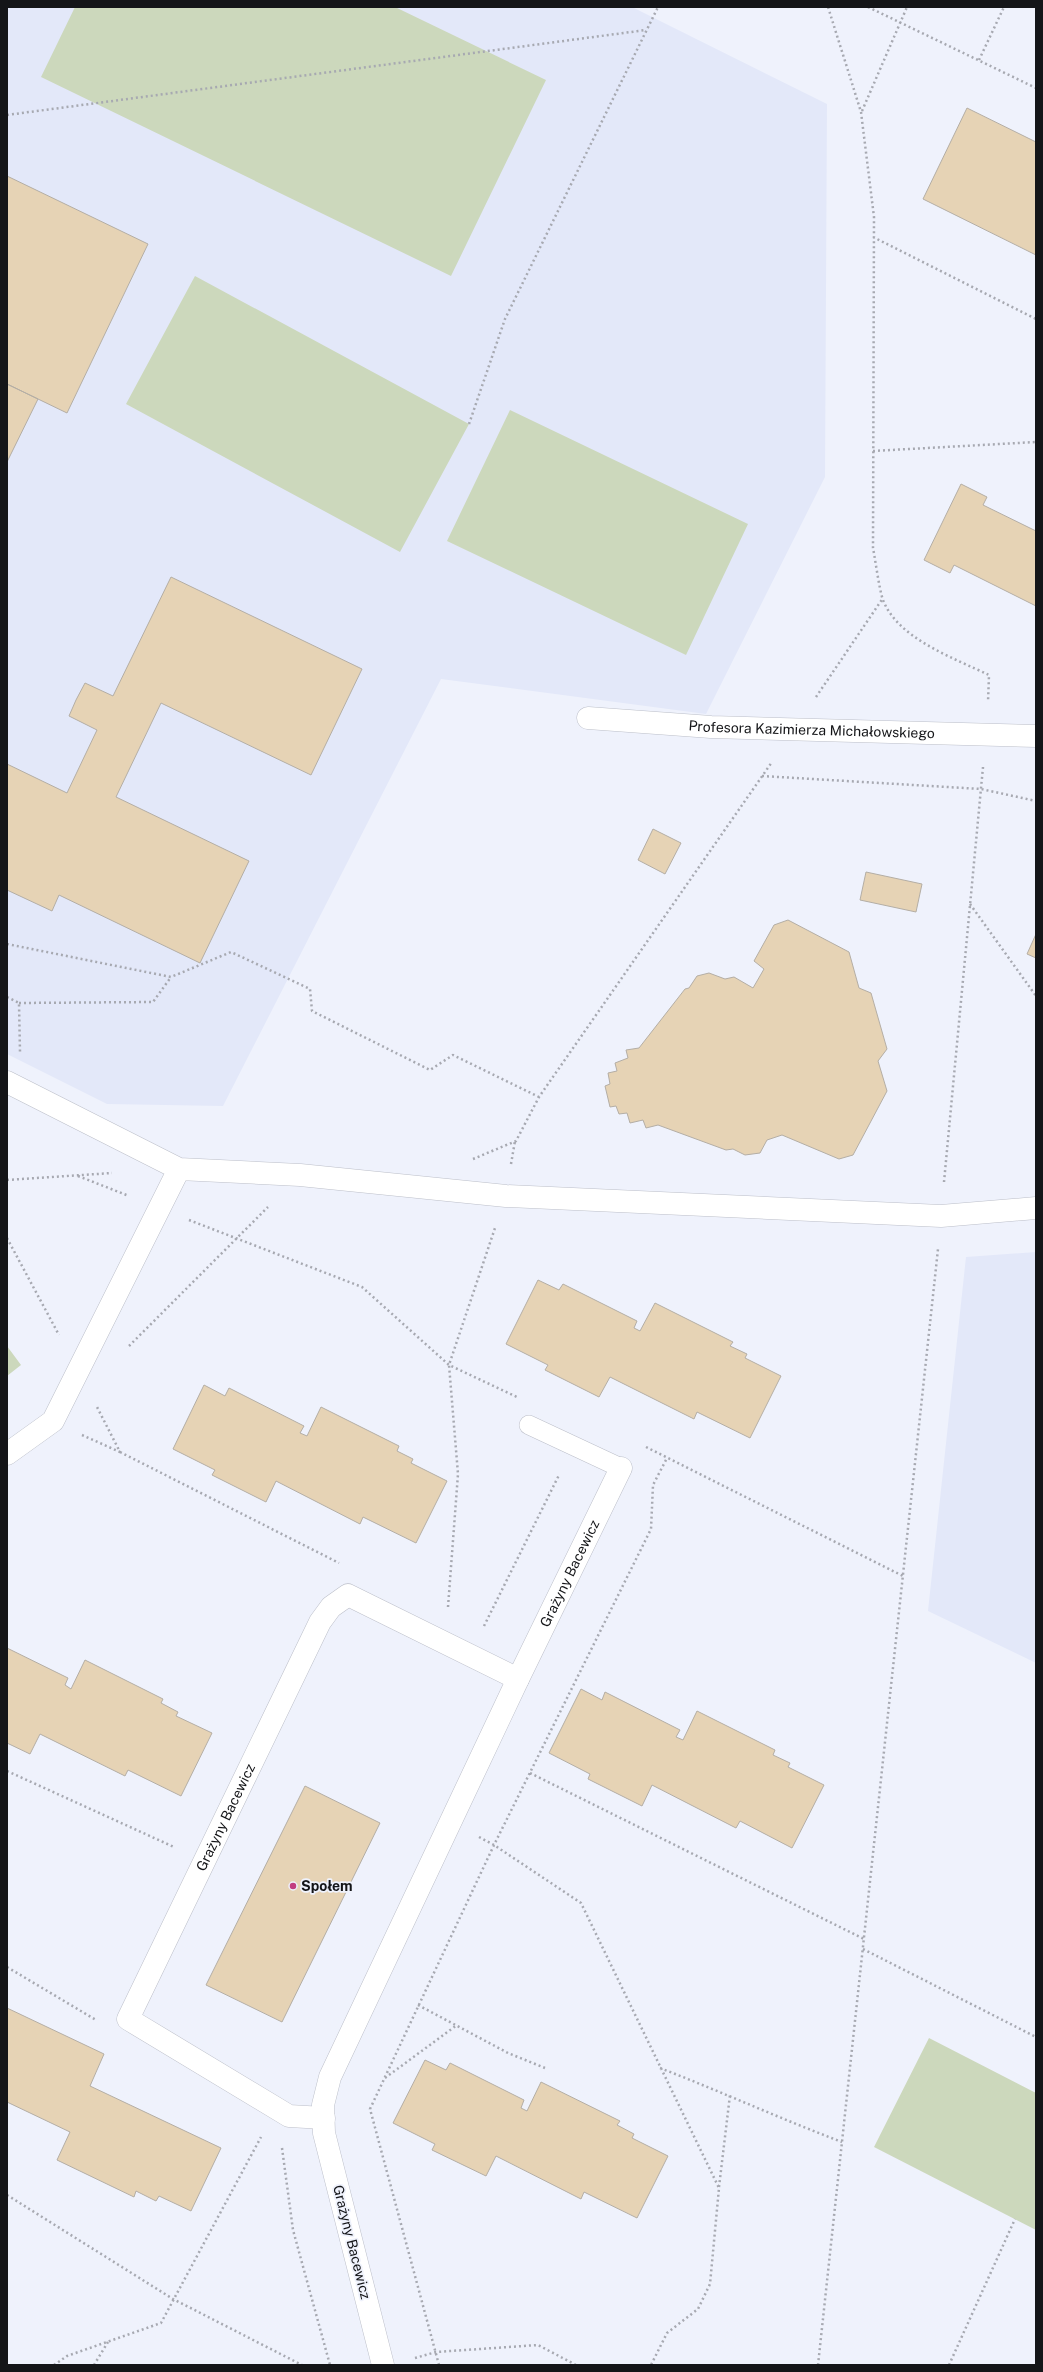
<svg xmlns="http://www.w3.org/2000/svg" width="1043" height="2372" font-family="'Public Sans',sans-serif">
<rect width="100%" height="100%" fill="#eff2fc"/>
<path fill="#e3e8f9" d="M7 7H632L827 104 825 477 706 714 441 679 223 1106 107 1104 7 1054Z
M1036 1252V1663L928 1611 966 1257Z"/>
<path fill="#ccd8bc" d="M75 7H395L546 80 451 276 41 77Z
M195 276 469 424 400 552 126 404Z
M510 410 748 524 686 655 447 541Z
M7 1346 21 1365 7 1376Z
M929 2038 1036 2093V2230L874 2147Z"/>
<path fill="#e6d3b5" stroke="#b4aea5" d="M967 108 1036 142V255L923 199Z
M7 176 148 244 67 413 7 384Z
M7 384 38 399 7 462Z
M961 484 987 497 983 505 1036 531V606L954 565 950 573 924 560Z
M171 577 362 669 311 775 161 703 116 797 249 861 200 963 59 895 52 911 7 890V764L67 793 97 730 69 716 76 700 85 683 113 696Z
M653 829 681 843 665 874 638 860Z
M866 872 922 884 916 912 860 900Z
M788 920 849 952 859 988 871 993 887 1049 878 1061 887 1091 853 1155 839 1159 782 1135 767 1140 760 1153 745 1155 733 1149 726 1150 658 1125 646 1128 643 1120 630 1123 627 1113 619 1114 616 1106 610 1107 605 1086 610 1084 608 1073 617 1071 615 1063 628 1058 626 1050 639 1048 685 989 689 988 697 976 709 973 725 979 734 977 753 988 764 969 754 961 774 925Z
M1036 934V958L1027 954Z
M538 1280 559 1290 563 1284 637 1321 634 1328 640 1331 655 1303 733 1342 730 1346 747 1354 745 1358 781 1376 750 1438 697 1412 694 1419 610 1377 599 1397 545 1370 548 1365 506 1344Z
M204 1385 225 1396 229 1388 304 1426 300 1433 307 1436 321 1407 399 1446 397 1451 413 1459 411 1463 447 1481 416 1543 363 1517 360 1524 276 1481 266 1502 212 1475 215 1470 173 1449Z
M7 1648 68 1678 65 1685 71 1689 85 1660 163 1699 161 1703 178 1712 176 1716 212 1733 181 1796 128 1770 125 1776 40 1734 30 1754 7 1743Z
M581 1689 602 1700 605 1692 680 1730 676 1737 683 1740 697 1711 775 1750 773 1755 790 1763 788 1767 824 1785 792 1848 740 1821 736 1828 652 1785 642 1806 588 1779 590 1774 549 1753Z
M305 1786 380 1823 282 2022 206 1985Z
M7 2008 104 2054 90 2086 221 2148 191 2211 159 2196 156 2201 136 2191 134 2197 57 2160 70 2132 7 2102Z
M425 2060 446 2070 450 2063 524 2100 521 2108 527 2111 541 2082 620 2121 617 2125 634 2134 632 2138 668 2156 637 2218 584 2192 581 2199 496 2156 486 2176 432 2150 435 2144 393 2123Z"/>
<g fill="none" stroke-linecap="round" stroke-linejoin="round">
<g stroke="#bcbfc9" stroke-width="20">
<path id="service" d="M529 1425 621 1468"/>
</g>
<g stroke="#bcbfc9" stroke-width="23">
<path id="pedestrian" d="M7 1082 179 1169 300 1175 506 1196 941 1216 1036 1208
M7 1454 53 1421 179 1169"/>
</g>
<g stroke="#bcbfc9" stroke-width="23">
<g id="minor">
<path id="s1" d="M588 718 711 727 1036 736"/>
<path id="s2" d="M324 2118 289 2116 128 2019 320 1622 331 1607 348 1595 518 1679"/>
<path id="s3" d="M383 2365 324 2133 323 2105 330 2077 518 1679 621 1468"/>
</g>
</g>
<path stroke="#a7a9b1" stroke-width="2.5" stroke-dasharray="2 3" stroke-linecap="butt" d="M828 7 861 112 874 217 873 548C876 564 878 581 882 597 895 638 954 658 989 675L988 702
M868 7 1036 88
M979 60 1004 7
M862 111 907 7
M7 115 646 30
M873 237 1036 319
M469 424 505 319 658 7
M873 451 1036 442
M816 697 883 598
M762 776 981 789 1036 801
M970 904 1036 996
M7 944 171 977 231 952 310 989 312 1011 430 1070 453 1055 539 1097
M7 997 19 1003 20 1052
M19 1003 153 1002 171 977
M473 1159 516 1141 539 1097 772 762
M511 1164 515 1141
M78 1176 129 1196
M7 1180 112 1173
M944 1182 983 767
M189 1220 362 1287 449 1365 517 1397
M7 1238 59 1335
M129 1346 268 1207
M82 1435 120 1452 97 1407
M646 1447 903 1576
M120 1452 339 1563
M448 1607 458 1474 449 1365 495 1228
M484 1626 559 1475
M7 1771 174 1847
M530 1773 864 1939
M479 1837 494 1845 581 1903 719 2188 710 2284 698 2309 667 2333 651 2365
M863 1949 1036 2037
M7 1967 96 2020
M418 2005 508 2053 545 2068
M660 2068C722 2092 781 2119 842 2142
M385 2078 457 2025
M282 2148 293 2230 330 2365
M719 2187 730 2095
M7 2195 173 2299 302 2365
M415 2358 436 2352 538 2345 576 2365
M54 2365 67 2356 161 2323 261 2137
M94 2365 108 2342
M439 2365 370 2109 494 1845 651 1529 653 1485 667 1458
M818 2365 938 1249
M949 2365 1015 2219"/>
<use href="#service" stroke="#fff" stroke-width="19"/>
<use href="#pedestrian" stroke="#fff" stroke-width="22"/>
<use href="#minor" stroke="#fff" stroke-width="22"/>
</g>
<circle fill="#c23d80" stroke="#eff2fc" stroke-width="1.5" cx="293" cy="1886" r="4"/>
<g text-anchor="middle" stroke-width="3.5" stroke-linejoin="round" paint-order="stroke">
<g font-size="14" fill="#141518" stroke="#eff2fc">
<text dy="5" stroke="none"><textPath href="#s1" startOffset="224">Profesora Kazimierza Michałowskiego</textPath></text>
<text dy="5" stroke="none"><textPath href="#s3" startOffset="854">Grażyny Bacewicz</textPath></text>
<text dy="5" stroke="none"><textPath href="#s2" startOffset="447">Grażyny Bacewicz</textPath></text>
<text transform="translate(352 2242) rotate(76)" y="5">Grażyny Bacewicz</text>
</g>
<g font-size="14" font-weight="bold" fill="#141518" stroke="#eff2fc" text-anchor="start">
<text x="301" y="1891">Społem</text>
</g>
</g>
<rect width="1043" height="2372" fill="none" stroke="#141518" stroke-width="16"/>
</svg>
